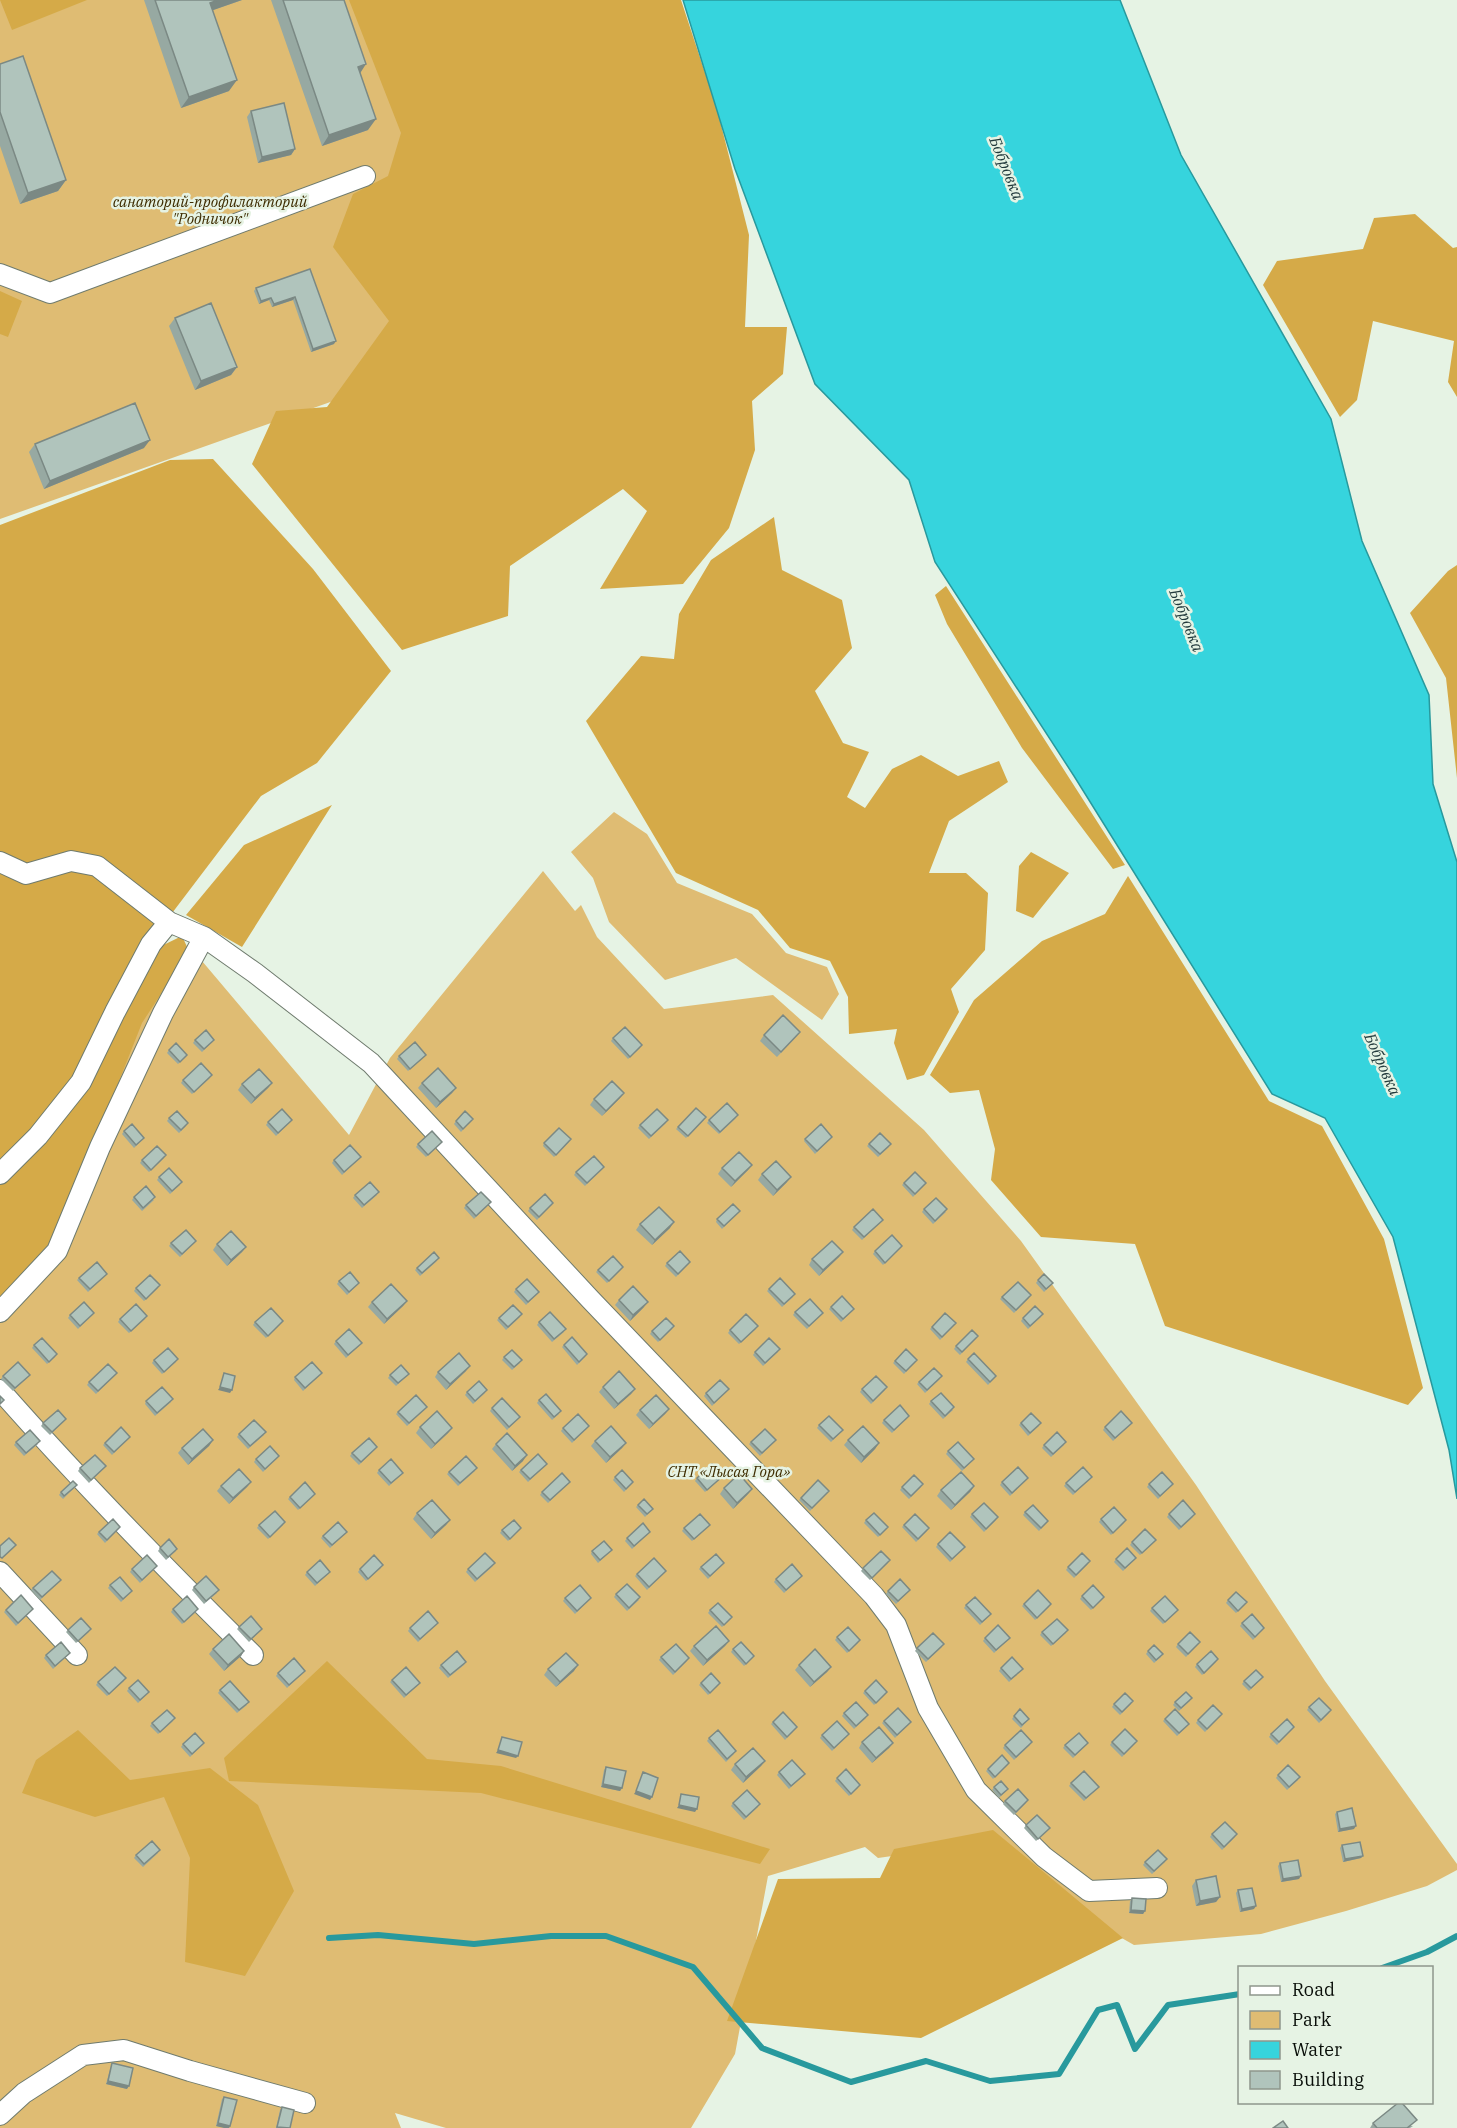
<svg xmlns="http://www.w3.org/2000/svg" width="1457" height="2128" font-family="'IBM Plex Serif',serif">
<rect width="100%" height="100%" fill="#e6f3e4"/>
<path fill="#dfbc73" d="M0 0H389L452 152 370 388 0 519Z
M614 812 647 834 677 883 752 914 786 953 827 967 839 994 822 1020 736 958 665 980 609 922 593 878 571 852Z
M543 871 575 911 581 905 597 937 664 1009 773 995 924 1130 1021 1241 1196 1485 1325 1681 1457 1864V1870L1427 1886 1346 1911 1261 1934 1134 1945 1090 1920 998 1841 878 1858 865 1847 768 1876 735 2054 691 2128H446L395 2113 401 2128H0V1279L143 1002 191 948 349 1135 390 1058Z"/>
<path fill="#d5aa48" d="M0 0H87L12 30Z
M349 0H681L717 109 749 235 745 327H787L783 374 752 401 755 450 729 528 683 584 600 589 647 511 623 489 510 566 508 616 402 650 252 464 276 411 327 407 389 321 333 247 353 194 388 176 401 133Z
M1415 214 1453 248 1457 247V397L1448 382 1454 341 1373 321 1357 400 1340 417 1263 285 1277 261 1363 249 1374 218Z
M0 291 22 301 8 337 0 334Z
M213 459 313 569 391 671 317 763 261 796 141 954 74 1088 0 1171V525L170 460Z
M774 517 782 570 842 600 852 648 815 691 843 743 869 752 847 797 865 808 892 769 921 755 958 776 999 761 1008 782 949 821 929 873H966L988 893 985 950 951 989 959 1012 924 1075 907 1080 894 1043 897 1029 849 1034 848 997 830 961 790 948 758 910 676 873 586 721 641 656 674 659 679 614 711 560Z
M1457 565V778L1446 678 1410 613 1448 571Z
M946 586 1125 865 1113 869 1022 748 947 624 935 595Z
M332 805 242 947 186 915 244 845Z
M1031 852 1069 873 1033 918 1016 911 1019 866Z
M1128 876 1269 1101 1322 1126 1384 1239 1423 1388 1408 1405 1165 1326 1135 1244 1041 1237 991 1180 995 1149 979 1090 950 1093 930 1075 974 1000 1042 941 1105 914Z
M182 936 189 951 142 1023 59 1233 0 1297V1181L30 1154 153 950Z
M327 1661 427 1759 501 1766 770 1849 760 1864 481 1793 229 1781 224 1758Z
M78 1730 130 1780 210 1768 258 1805 294 1891 245 1976 185 1962 190 1858 164 1797 95 1817 22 1793 36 1760Z
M993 1830 1123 1938 921 2038 727 2021 778 1879 880 1878 894 1849Z"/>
<path fill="#36d4dd" stroke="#28999d" stroke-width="1.5" d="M683 0H1120L1181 155 1331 419 1362 541 1429 695 1433 784 1457 862V1499L1449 1450 1393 1237 1325 1118 1272 1094 1074 776 935 562 909 480 815 384 735 169Z"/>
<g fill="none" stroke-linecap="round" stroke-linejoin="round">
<path stroke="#28999d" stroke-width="6" d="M329 1938 378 1935 474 1944 551 1936H606L693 1967 762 2048 851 2082 926 2061 990 2081 1059 2074 1098 2010 1117 2005 1135 2049 1168 2005 1240 1994
M1382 1968 1427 1952 1457 1936"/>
<g stroke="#6f7b6e" stroke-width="22">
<path id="minor" d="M0 274 50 293 365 176
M0 862 26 874 71 861 97 866 169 922
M0 1174 38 1136 81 1082 115 1012 151 944 169 922 204 937 255 973 371 1063 590 1299 874 1596 896 1625 928 1708 976 1790 1044 1857 1089 1891 1157 1888
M0 1312 57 1251 100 1147 163 1013 204 937
M0 1390C81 1482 166 1569 253 1655
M0 1572 77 1655
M0 2115 24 2093 83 2055 124 2050 190 2071 305 2103"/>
</g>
<use href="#minor" stroke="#fff" stroke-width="20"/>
</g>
<path fill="#97a9a2" d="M144 0H242L213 10 229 91 181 108Z
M271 0H344L360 73 368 130 322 146Z
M0 64 66 180 58 191 20 204 0 146Z
M251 111 295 149 291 155 258 163 247 117Z
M310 269 334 344 311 352 293 300 272 307 269 300 259 304 254 291 256 288Z
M175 318 237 367 231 375 195 390 169 326Z
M35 444 144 448 44 489 29 452Z
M800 1032 796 1037 777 1057 760 1041 764 1035Z
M613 1038 640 1048 628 1059 611 1041Z
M195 1040 212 1042 202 1052 193 1043Z
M169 1050 185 1057 178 1064 167 1053Z
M426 1055 408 1071 397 1059 399 1056Z
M210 1078 192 1094 181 1083 183 1080Z
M272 1083 268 1088 251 1104 238 1090 242 1084Z
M422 1083 456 1088 452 1093 436 1108 418 1088Z
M620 1098 602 1116 590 1105 594 1099Z
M169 1118 186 1126 179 1133 167 1121Z
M736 1118 719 1134 707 1123 709 1120Z
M292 1120 276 1136 266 1125 268 1122Z
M704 1120 686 1138 676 1129 678 1127Z
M456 1121H471L461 1132 454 1124Z
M666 1123 649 1139 638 1128 640 1125Z
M124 1131 144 1138 134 1148 122 1134Z
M832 1137 815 1154 804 1141 805 1139Z
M442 1142 426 1157 416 1147 418 1144Z
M569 1142 554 1157 543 1146 544 1143Z
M869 1144 889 1147 878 1157 867 1146Z
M361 1157 342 1175 332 1163 334 1160Z
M164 1158 149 1172 140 1163 142 1160Z
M752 1165 748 1170 731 1187 718 1174 722 1168Z
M604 1167 585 1186 574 1175 576 1172Z
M762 1174 787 1182 773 1196 758 1180Z
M159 1177 180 1185 170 1194 157 1180Z
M904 1183H926L913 1197 902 1185Z
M355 1195H377L362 1208 353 1198Z
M134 1197 154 1200 142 1211 132 1200Z
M491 1202 474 1219 464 1208 466 1205Z
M553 1203 537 1220 528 1211 530 1208Z
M924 1209 946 1212 933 1224 922 1212Z
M740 1211 722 1229 716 1222 717 1219Z
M881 1222 862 1240 852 1230 854 1227Z
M640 1224 670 1228 652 1245 636 1230Z
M171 1243H194L180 1257 169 1246Z
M217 1244 246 1247 242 1252 227 1266 213 1250Z
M902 1246 883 1265 873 1254 875 1251Z
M843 1252 839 1257 819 1276 809 1265 812 1259Z
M437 1261 420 1276 415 1270 417 1268Z
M690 1262 676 1277 665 1266 667 1263Z
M623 1267 607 1283 596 1272 598 1270Z
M105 1276 88 1292 77 1280 79 1278Z
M1038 1280 1051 1285 1044 1292 1036 1283Z
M339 1281 359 1283 347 1295 337 1284Z
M136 1288H158L144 1301 134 1291Z
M516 1289 539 1292 526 1305 514 1292Z
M769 1289 793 1297 782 1307 767 1291Z
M1002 1297 1029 1298 1014 1313 1000 1299Z
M619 1300 644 1307 630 1321 615 1305Z
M407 1301 403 1306 384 1324 368 1307 372 1302Z
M831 1307 854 1309 841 1322 829 1309Z
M795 1312 823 1313 807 1329 793 1315Z
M94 1313 78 1329 68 1318 70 1315Z
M520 1317 506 1330 497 1320 499 1318Z
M1041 1317 1028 1329 1021 1321 1023 1318Z
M120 1319H145L129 1333 118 1322Z
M283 1321 266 1338 253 1325 255 1322Z
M539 1322 564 1332 552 1342 537 1325Z
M956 1323 940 1340 930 1329 932 1327Z
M672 1329 658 1342 650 1334 652 1331Z
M756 1329 739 1344 728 1333 730 1330Z
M978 1336 960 1355 954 1349 956 1346Z
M336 1341 360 1345 346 1358 334 1344Z
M34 1345 55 1357 47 1364 32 1348Z
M564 1345 585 1357 577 1365 562 1347Z
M755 1352H778L763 1366 753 1355Z
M504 1357 520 1363 512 1370 502 1360Z
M968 1359 996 1376 988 1385 966 1362Z
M154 1360 176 1362 162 1374 152 1363Z
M895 1361 915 1362 904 1374 893 1363Z
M466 1371 446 1390 435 1377 438 1372Z
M117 1373 96 1394 87 1385 89 1382Z
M322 1373 303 1391 294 1380 295 1377Z
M409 1374 396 1386 388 1378 390 1375Z
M30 1375 13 1391 1 1379 3 1376Z
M940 1379 925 1393 917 1384 919 1382Z
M603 1387 635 1389 631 1394 614 1409 599 1392Z
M729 1389 712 1406 704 1396 706 1393Z
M862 1389 885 1390 871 1404 860 1392Z
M467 1392 485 1393 473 1404 465 1395Z
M539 1400 559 1414 552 1420 537 1403Z
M146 1401 171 1402 155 1416 145 1404Z
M931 1401 953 1410 943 1419 929 1404Z
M427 1407 407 1426 396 1414 398 1412Z
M492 1408 520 1417 507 1430 490 1411Z
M669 1409 665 1414 649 1429 636 1415 640 1410Z
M909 1416 892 1433 882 1423 884 1420Z
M66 1419 50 1435 41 1426 43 1423Z
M1021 1423 1039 1426 1028 1436 1019 1425Z
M1132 1423 1113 1441 1103 1430 1105 1427Z
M819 1425 843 1430 831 1442 817 1428Z
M589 1426 572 1443 561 1431 563 1428Z
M420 1427 452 1428 448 1433 431 1449 416 1433Z
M239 1434 264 1435 248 1449 237 1437Z
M130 1437 112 1455 103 1445 105 1443Z
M213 1440 209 1446 188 1465 178 1453 182 1448Z
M776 1440 760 1456 749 1444 751 1442Z
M848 1440 879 1443 875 1449 861 1463 844 1445Z
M595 1441 626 1443 622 1448 606 1463 591 1446Z
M16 1442 38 1444 24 1456 14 1445Z
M496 1444 523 1461 512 1471 492 1449Z
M1044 1445H1064L1051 1457 1042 1448Z
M377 1447 359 1465 350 1456 352 1453Z
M948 1451 974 1459 962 1471 946 1454Z
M279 1456 263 1472 254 1462 256 1459Z
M547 1464 528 1482 519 1472 521 1470Z
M106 1466 89 1483 78 1471 80 1468Z
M379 1470 401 1475 389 1486 377 1473Z
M475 1471 458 1486 447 1474 449 1472Z
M723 1476 705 1492 695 1481 697 1478Z
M615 1477 633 1482 624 1492 613 1480Z
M1092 1477 1073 1495 1064 1486 1066 1483Z
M1028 1478 1010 1496 1000 1485 1002 1482Z
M251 1482 247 1487 229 1504 217 1491 221 1486Z
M570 1482 548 1503 540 1495 542 1492Z
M1149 1484H1173L1158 1499 1147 1487Z
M77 1485 63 1499 59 1495 61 1492Z
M974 1486 970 1492 951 1510 937 1496 941 1490Z
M902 1487H921L909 1499 900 1490Z
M724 1488 752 1489 748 1494 733 1509 720 1494Z
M829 1491 810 1511 799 1500 801 1498Z
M315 1494 298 1510 288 1499 290 1497Z
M638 1505 653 1509 645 1517 636 1507Z
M1025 1512 1048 1521 1039 1531 1023 1515Z
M417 1513 450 1520 446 1525 431 1539 413 1519Z
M972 1514 996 1520 984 1532 970 1517Z
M1169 1514 1193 1517 1179 1530 1167 1517Z
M1101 1519 1124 1523 1111 1535 1099 1522Z
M866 1520 888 1527 878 1537 864 1523Z
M259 1525H283L268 1539 257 1528Z
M710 1525 692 1541 682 1531 684 1528Z
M904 1525 927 1531 916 1542 902 1527Z
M120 1527 105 1543 97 1534 99 1532Z
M521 1528 508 1541 500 1533 502 1530Z
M650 1532 632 1549 625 1541 627 1538Z
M345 1534 330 1548 321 1538 323 1536Z
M1132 1542H1154L1140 1555 1130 1545Z
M938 1544 965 1547 950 1562 936 1547Z
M160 1548 176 1551 166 1560 158 1551Z
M612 1550 598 1563 591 1554 592 1551Z
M1136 1558 1123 1571 1114 1562 1116 1559Z
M724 1563 708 1579 699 1569 701 1567Z
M888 1563 870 1580 861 1571 863 1568Z
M1088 1564 1074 1578 1066 1570 1068 1567Z
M157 1566 140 1583 130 1572 132 1569Z
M493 1566 475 1582 466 1572 468 1569Z
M381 1568 366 1581 358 1572 360 1569Z
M666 1571 647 1590 635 1576 637 1574Z
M307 1572H330L315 1586 305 1575Z
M802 1576 784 1593 774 1582 776 1579Z
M59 1582 40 1600 31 1590 33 1588Z
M110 1585 132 1591 121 1602 108 1588Z
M194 1587 217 1593 204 1604 192 1590Z
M910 1590 896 1604 886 1594 888 1591Z
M616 1594 639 1600 627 1611 614 1597Z
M1082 1596 1104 1597 1091 1610 1080 1599Z
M565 1598H591L575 1614 563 1601Z
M1228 1600 1247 1602 1236 1613 1226 1603Z
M1024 1604 1049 1607 1035 1620 1022 1606Z
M966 1605 991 1614 980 1625 964 1608Z
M1152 1608 1176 1612 1163 1624 1150 1611Z
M33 1609 16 1626 4 1612 6 1610Z
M173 1609 196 1612 182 1624 171 1612Z
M710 1610 732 1617 722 1627 708 1613Z
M438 1623 418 1642 408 1631 410 1628Z
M1242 1623 1262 1630 1253 1640 1240 1626Z
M239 1627 262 1629 249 1642 237 1629Z
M68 1630 89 1632 76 1643 66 1632Z
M1042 1632 1066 1633 1051 1646 1040 1635Z
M837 1637 858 1643 847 1653 835 1640Z
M985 1638 1008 1640 994 1653 983 1641Z
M729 1641 725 1646 703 1666 690 1651 694 1646Z
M1200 1642 1186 1657 1176 1647 1178 1644Z
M942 1647 926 1662 915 1651 917 1648Z
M213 1649 244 1651 241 1656 224 1671 209 1654Z
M733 1649 754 1656 744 1666 731 1652Z
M1148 1651 1161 1657 1154 1663 1146 1654Z
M70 1653 53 1669 44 1658 46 1655Z
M661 1657 687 1661 673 1675 659 1660Z
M466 1662 464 1665 448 1678 439 1668 441 1665Z
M1216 1662 1202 1675 1195 1667 1197 1664Z
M799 1665 831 1667 827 1672 810 1687 795 1670Z
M1001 1668 1023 1669 1009 1682 999 1671Z
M548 1669 574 1671 556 1687 544 1675Z
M278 1673H303L287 1688 276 1676Z
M1263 1677 1249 1691 1242 1684 1244 1681Z
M392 1680 418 1685 404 1698 390 1682Z
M124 1681 107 1696 96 1685 98 1682Z
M701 1683H720L708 1695 699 1685Z
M129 1688 149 1692 138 1703 127 1691Z
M220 1690 247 1705 237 1713 218 1693Z
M865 1691 887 1692 874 1705 863 1693Z
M1190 1701 1179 1711 1173 1705 1175 1702Z
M1114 1704H1131L1120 1715 1112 1707Z
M1309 1707 1329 1713 1319 1723 1307 1710Z
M844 1713 866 1718 854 1729 842 1716Z
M1222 1714 1205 1732 1196 1723 1198 1720Z
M1014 1716 1029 1719 1021 1728 1012 1719Z
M1165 1719 1189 1724 1177 1736 1163 1721Z
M173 1721 158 1734 150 1726 152 1723Z
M884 1721 911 1722 895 1738 882 1723Z
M773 1722 797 1727 785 1740 771 1724Z
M1294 1727 1277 1745 1269 1737 1271 1734Z
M849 1734 832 1751 820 1738 822 1735Z
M709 1738 734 1754 726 1762 707 1741Z
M1137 1741 1122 1757 1110 1745 1112 1742Z
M862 1742 893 1743 889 1748 872 1763 859 1748Z
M204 1743 190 1757 181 1747 183 1744Z
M1088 1743 1073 1758 1063 1748 1065 1745Z
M1005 1745H1030L1014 1760 1003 1748Z
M765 1761 761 1766 743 1783 731 1770 735 1764Z
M1009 1763 993 1779 986 1771 988 1769Z
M606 1767 622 1788 620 1791 601 1787 604 1770Z
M779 1772 805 1774 789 1789 777 1775Z
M1278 1775 1298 1780 1287 1790 1276 1778Z
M837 1778 858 1788 849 1796 835 1781Z
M1071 1783 1097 1789 1084 1801 1069 1786Z
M994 1787 1006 1791 999 1798 992 1790Z
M1005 1801 1026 1803 1014 1815 1003 1804Z
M733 1803 758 1807 744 1820 731 1806Z
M1337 1812 1354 1829 1338 1832 1335 1814Z
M1026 1825 1050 1828 1036 1841 1024 1828Z
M1212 1834 1235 1837 1222 1850 1210 1837Z
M1342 1845 1363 1856 1361 1858 1343 1862 1340 1848Z
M158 1853 143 1867 134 1858 136 1855Z
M1145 1862H1165L1152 1874 1143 1865Z
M1280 1863 1299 1879 1281 1882 1278 1866Z
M1196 1880 1220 1897 1216 1902 1196 1906 1192 1886Z
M1238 1890 1254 1909 1240 1912 1236 1893Z
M1132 1898 1145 1911 1143 1914 1129 1913 1130 1901Z
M112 2063 127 2089 106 2084 111 2066Z
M224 2097 230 2126 229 2128 216 2126 222 2099Z
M282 2107 290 2128H276L280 2110Z
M1373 2123 1413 2126 1410 2128H1370Z"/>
<path fill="#7b8984" d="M218 0H242L202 14 210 3Z
M366 64 359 75 358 67Z
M237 80 229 91 181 108 189 97Z
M376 119 368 130 322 146 329 135Z
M295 149 291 155 258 163 262 157Z
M66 180 58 191 20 204 28 193Z
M295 297 293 300 272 307 274 304Z
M271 298 269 300 259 304 261 301Z
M336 341 334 344 311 352 313 349Z
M237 367 231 375 195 390 201 381Z
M150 440 144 448 44 489 50 481Z
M272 1083 268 1088 251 1104 255 1098Z
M456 1088 452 1093 436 1108 440 1102Z
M624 1093 620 1098 602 1116 606 1111Z
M752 1165 748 1170 731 1187 735 1181Z
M791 1177 787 1182 773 1196 777 1190Z
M674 1222 670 1228 652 1245 655 1240Z
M246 1247 242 1252 227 1266 231 1260Z
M843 1252 839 1257 819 1276 823 1270Z
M407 1301 403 1306 384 1324 387 1319Z
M648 1302 644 1307 630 1321 633 1315Z
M470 1366 466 1371 446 1390 450 1384Z
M220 1387 232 1390 230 1393 218 1390Z
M635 1389 631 1394 614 1409 618 1404Z
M669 1409 665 1414 649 1429 653 1424Z
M452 1428 448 1433 431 1449 435 1444Z
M213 1440 209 1446 188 1465 192 1459Z
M626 1443 622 1448 606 1463 610 1457Z
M879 1443 875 1449 861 1463 864 1457Z
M527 1455 523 1461 512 1471 515 1466Z
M251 1482 247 1487 229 1504 233 1498Z
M974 1486 970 1492 951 1510 955 1505Z
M752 1489 748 1494 733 1509 737 1503Z
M450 1520 446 1525 431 1539 435 1533Z
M729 1641 725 1646 703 1666 707 1660Z
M244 1651 241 1656 224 1671 228 1665Z
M578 1665 574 1671 556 1687 560 1682Z
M831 1667 827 1672 810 1687 814 1682Z
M893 1743 889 1748 872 1763 876 1758Z
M498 1750 518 1756 516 1758 496 1753Z
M765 1761 761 1766 743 1783 746 1777Z
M603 1784 622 1788 620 1791 601 1787Z
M636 1791 652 1797 650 1800 634 1794Z
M679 1805 697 1809 695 1812 677 1808Z
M1356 1826 1354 1829 1338 1832 1340 1829Z
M1363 1856 1361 1858 1343 1862 1345 1859Z
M1301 1876 1299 1879 1281 1882 1283 1879Z
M1220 1897 1216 1902 1196 1906 1200 1901Z
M1256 1906 1254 1909 1240 1912 1242 1909Z
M1131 1910 1145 1911 1143 1914 1129 1913Z
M108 2081 129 2086 127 2089 106 2084Z
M218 2123 230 2126 229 2128H224L216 2126Z"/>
<path fill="#b0c4bc" stroke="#7b8984" stroke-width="1.5" d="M155 0H218L210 3 237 80 189 97Z
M283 0H344L366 64 358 67 376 119 329 135Z
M23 56 66 180 28 193 0 112V64Z
M284 103 295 149 262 157 251 111Z
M310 269 336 341 313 349 295 297 274 304 271 298 261 301 256 288Z
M211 303 237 367 201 381 175 318Z
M135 403 150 440 50 481 35 444Z
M783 1015 800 1032 781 1052 764 1035Z
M625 1027 642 1045 630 1057 613 1038Z
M206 1030 214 1040 204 1049 195 1040Z
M415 1042 426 1055 410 1069 399 1056Z
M176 1043 187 1055 180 1062 169 1050Z
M201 1063 212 1075 194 1092 183 1080Z
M438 1068 456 1088 440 1102 422 1083Z
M259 1069 272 1083 255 1098 242 1084Z
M612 1081 624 1093 606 1111 594 1099Z
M727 1103 738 1115 720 1132 709 1120Z
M696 1108 706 1117 688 1136 678 1127Z
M282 1109 292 1120 278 1133 268 1122Z
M657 1109 668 1120 651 1136 640 1125Z
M177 1111 188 1123 181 1130 169 1118Z
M465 1111 473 1119 463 1129 456 1121Z
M132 1124 144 1138 136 1145 124 1131Z
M821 1124 832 1137 817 1151 805 1139Z
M559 1128 571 1139 556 1155 544 1143Z
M432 1131 442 1142 428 1155 418 1144Z
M880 1133 891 1144 880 1154 869 1144Z
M350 1145 361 1157 344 1172 334 1160Z
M157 1146 166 1155 151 1170 142 1160Z
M739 1152 752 1165 735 1181 722 1168Z
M594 1156 604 1167 587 1183 576 1172Z
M776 1161 791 1177 777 1190 762 1174Z
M169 1168 182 1182 172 1191 159 1177Z
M915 1172 926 1183 915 1194 904 1183Z
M370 1182 379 1192 364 1205 355 1195Z
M146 1186 155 1197 143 1208 134 1197Z
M481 1192 491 1202 476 1216 466 1205Z
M545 1194 553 1203 539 1217 530 1208Z
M936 1198 947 1209 935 1221 924 1209Z
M733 1204 740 1211 724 1226 717 1219Z
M659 1207 674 1222 655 1240 640 1224Z
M873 1209 883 1220 864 1237 854 1227Z
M186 1230 196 1241 182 1254 171 1243Z
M231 1231 246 1247 231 1260 217 1244Z
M892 1235 902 1246 885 1263 875 1251Z
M832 1241 843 1252 823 1270 812 1259Z
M680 1251 690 1262 678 1274 667 1263Z
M434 1252 439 1258 422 1273 417 1268Z
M613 1256 623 1267 609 1281 598 1270Z
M97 1262 107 1274 90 1289 79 1278Z
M350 1272 359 1283 349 1292 339 1281Z
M1044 1274 1053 1283 1046 1289 1038 1280Z
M150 1275 160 1285 146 1299 136 1288Z
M780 1278 795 1294 784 1304 769 1289Z
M527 1279 539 1292 528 1302 516 1289Z
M1018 1282 1031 1295 1016 1310 1002 1297Z
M391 1284 407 1301 387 1319 372 1302Z
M633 1286 648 1302 633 1315 619 1300Z
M842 1296 854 1309 843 1319 831 1307Z
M810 1299 823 1313 809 1326 795 1312Z
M84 1302 94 1313 80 1326 70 1315Z
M136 1304 147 1316 131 1331 120 1319Z
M513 1305 522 1314 508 1327 499 1318Z
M1035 1306 1043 1314 1030 1326 1023 1318Z
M271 1308 283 1321 268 1336 255 1322Z
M550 1312 566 1329 554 1339 539 1322Z
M945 1313 956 1323 942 1337 932 1327Z
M746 1314 758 1326 741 1342 730 1330Z
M666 1318 674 1326 660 1340 652 1331Z
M349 1329 362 1343 348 1355 336 1341Z
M972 1330 978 1336 962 1352 956 1346Z
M572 1337 587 1354 579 1362 564 1345Z
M42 1338 57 1354 49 1362 34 1345Z
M769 1338 780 1349 765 1363 755 1352Z
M168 1348 178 1359 164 1372 154 1360Z
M906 1349 917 1360 906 1371 895 1361Z
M512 1350 522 1360 514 1367 504 1357Z
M459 1353 470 1366 450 1384 438 1372Z
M974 1353 996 1376 990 1382 968 1359Z
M18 1362 30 1375 15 1388 3 1376Z
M312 1362 322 1373 305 1388 295 1377Z
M108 1364 117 1373 98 1391 89 1382Z
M401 1365 409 1374 398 1383 390 1375Z
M934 1368 942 1376 927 1390 919 1382Z
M619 1371 635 1389 618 1404 603 1387Z
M224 1373 235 1376 232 1390 220 1387Z
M876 1376 887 1387 873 1401 862 1389Z
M720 1380 729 1389 714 1403 706 1393Z
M479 1381 487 1390 475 1401 467 1392Z
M162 1387 173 1399 157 1413 146 1401Z
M941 1393 954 1407 945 1416 931 1401Z
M546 1394 561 1411 554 1417 539 1400Z
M416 1395 427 1407 409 1423 398 1412Z
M656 1395 669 1409 653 1424 640 1410Z
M0 1396 4 1400 0 1404Z
M502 1398 520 1417 509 1427 492 1408Z
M900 1405 909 1416 894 1430 884 1420Z
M58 1410 66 1419 52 1432 43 1423Z
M437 1411 452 1428 435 1444 420 1427Z
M1121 1411 1132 1423 1115 1438 1105 1427Z
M1031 1413 1041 1423 1030 1433 1021 1423Z
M578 1414 589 1426 574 1440 563 1428Z
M829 1416 843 1430 833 1439 819 1425Z
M254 1420 266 1432 250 1446 239 1434Z
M611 1426 626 1443 610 1457 595 1441Z
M863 1426 879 1443 864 1457 848 1440Z
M121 1427 130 1437 114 1452 105 1443Z
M203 1429 213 1440 192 1459 182 1448Z
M765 1429 776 1440 762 1453 751 1442Z
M30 1430 40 1441 26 1453 16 1442Z
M1057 1432 1066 1442 1053 1454 1044 1445Z
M507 1433 527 1455 515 1466 496 1444Z
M369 1438 377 1447 361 1462 352 1453Z
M958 1442 974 1459 964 1468 948 1451Z
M270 1446 279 1456 265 1469 256 1459Z
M538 1454 547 1464 530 1479 521 1470Z
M95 1455 106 1466 91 1480 80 1468Z
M466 1456 477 1468 460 1483 449 1472Z
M391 1459 403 1473 391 1483 379 1470Z
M712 1464 723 1476 707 1490 697 1478Z
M1018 1467 1028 1478 1012 1493 1002 1482Z
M1083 1467 1092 1477 1075 1492 1066 1483Z
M239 1469 251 1482 233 1498 221 1486Z
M622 1470 633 1482 626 1489 615 1477Z
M961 1472 974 1486 955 1505 941 1490Z
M1162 1472 1173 1484 1160 1496 1149 1484Z
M562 1473 570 1482 550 1500 542 1492Z
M739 1474 752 1489 737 1503 724 1488Z
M914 1475 923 1484 911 1496 902 1487Z
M818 1480 829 1491 812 1508 801 1498Z
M73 1481 77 1485 64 1496 61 1492Z
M305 1482 315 1494 300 1508 290 1497Z
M644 1499 653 1509 647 1514 638 1505Z
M432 1500 450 1520 435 1533 417 1513Z
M1183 1500 1195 1514 1181 1527 1169 1514Z
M984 1503 998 1517 986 1529 972 1514Z
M1033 1505 1048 1521 1041 1528 1025 1512Z
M1114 1507 1126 1520 1113 1533 1101 1519Z
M275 1511 285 1522 270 1537 259 1525Z
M874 1513 888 1527 880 1535 866 1520Z
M700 1514 710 1525 694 1539 684 1528Z
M915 1514 929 1528 918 1539 904 1525Z
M113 1519 120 1527 107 1540 99 1532Z
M514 1520 521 1528 510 1539 502 1530Z
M338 1522 347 1532 332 1545 323 1536Z
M643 1523 650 1532 634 1546 627 1538Z
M1145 1529 1156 1540 1142 1553 1132 1542Z
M950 1532 965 1547 952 1559 938 1544Z
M9 1538 16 1545 2 1558 0 1557V1546Z
M169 1539 177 1549 168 1557 160 1548Z
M604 1541 612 1550 600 1560 592 1551Z
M1127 1548 1136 1558 1125 1568 1116 1559Z
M881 1551 890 1560 872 1578 863 1568Z
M485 1553 495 1563 477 1579 468 1569Z
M1082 1553 1090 1561 1076 1575 1068 1567Z
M716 1554 724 1563 710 1576 701 1567Z
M147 1555 157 1566 142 1580 132 1569Z
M374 1555 383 1565 368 1579 360 1569Z
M654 1558 666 1571 649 1587 637 1574Z
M320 1560 330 1572 317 1583 307 1572Z
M792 1564 802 1576 786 1590 776 1579Z
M52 1571 61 1580 42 1597 33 1588Z
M206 1576 219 1590 206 1601 194 1587Z
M120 1577 132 1591 123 1599 110 1585Z
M900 1579 910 1590 898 1601 888 1591Z
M627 1584 640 1597 629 1608 616 1594Z
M580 1585 591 1598 577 1611 565 1598Z
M1093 1585 1104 1597 1093 1608 1082 1596Z
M1038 1590 1051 1604 1037 1618 1024 1604Z
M1236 1592 1247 1602 1238 1611 1228 1600Z
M21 1595 33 1609 18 1623 6 1610Z
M187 1596 198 1609 184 1622 173 1609Z
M1165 1596 1178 1610 1165 1622 1152 1608Z
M975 1597 991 1614 982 1622 966 1605Z
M718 1603 732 1617 724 1625 710 1610Z
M428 1611 438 1623 420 1639 410 1628Z
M1252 1614 1264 1628 1255 1637 1242 1623Z
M251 1616 262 1629 251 1639 239 1627Z
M81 1618 91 1629 78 1641 68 1630Z
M1057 1619 1068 1630 1053 1644 1042 1632Z
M998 1625 1010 1638 996 1650 985 1638Z
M716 1626 729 1641 707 1660 694 1646Z
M848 1627 860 1640 849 1651 837 1637Z
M1190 1632 1200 1642 1188 1654 1178 1644Z
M933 1633 944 1644 928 1659 917 1648Z
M229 1634 244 1651 228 1665 213 1649Z
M61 1642 70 1653 55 1666 46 1655Z
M741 1642 754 1656 746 1664 733 1649Z
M676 1644 689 1658 675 1672 661 1657Z
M1154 1645 1163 1654 1156 1660 1148 1651Z
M815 1649 831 1667 814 1682 799 1665Z
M457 1651 466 1662 450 1675 441 1665Z
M1211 1651 1218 1659 1204 1673 1197 1664Z
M566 1653 578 1665 560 1682 548 1669Z
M1012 1657 1023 1669 1011 1679 1001 1668Z
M294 1658 305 1671 289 1685 278 1673Z
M115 1667 126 1678 109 1694 98 1682Z
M406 1667 420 1683 406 1695 392 1680Z
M1256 1670 1263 1677 1251 1688 1244 1681Z
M711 1673 720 1683 710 1693 701 1683Z
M138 1680 149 1692 140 1700 129 1688Z
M876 1680 887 1692 876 1703 865 1691Z
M230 1681 249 1702 239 1710 220 1690Z
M1186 1692 1192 1698 1181 1708 1175 1702Z
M1125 1693 1133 1701 1122 1712 1114 1704Z
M1319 1698 1331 1710 1321 1720 1309 1707Z
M856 1702 868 1715 856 1726 844 1713Z
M1213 1705 1222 1714 1207 1729 1198 1720Z
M898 1708 911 1722 897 1735 884 1721Z
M1020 1709 1029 1719 1022 1725 1014 1716Z
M1175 1709 1189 1724 1179 1733 1165 1719Z
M167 1710 175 1718 160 1732 152 1723Z
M783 1712 797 1727 787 1737 773 1722Z
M1287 1719 1294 1727 1279 1742 1271 1734Z
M837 1721 849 1734 834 1748 822 1735Z
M879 1727 893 1743 876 1758 862 1742Z
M1125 1729 1137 1741 1124 1754 1112 1742Z
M718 1730 736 1751 727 1759 709 1738Z
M1021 1730 1032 1742 1016 1757 1005 1745Z
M195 1733 204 1743 192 1754 183 1744Z
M1079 1733 1088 1743 1075 1755 1065 1745Z
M502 1737 522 1742 518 1756 498 1750Z
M753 1748 765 1761 746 1777 735 1764Z
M1002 1755 1009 1763 995 1777 988 1769Z
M792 1760 805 1774 791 1786 779 1772Z
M1288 1765 1300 1777 1289 1787 1278 1775Z
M606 1767 626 1771 622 1788 603 1784Z
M846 1769 860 1785 851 1794 837 1778Z
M1084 1771 1099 1787 1086 1798 1071 1783Z
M643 1772 658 1778 652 1797 636 1791Z
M1001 1781 1008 1789 1001 1795 994 1787Z
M1018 1789 1028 1800 1016 1812 1005 1801Z
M747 1790 760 1804 746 1817 733 1803Z
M681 1794 699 1797 697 1809 679 1805Z
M1352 1808 1356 1826 1340 1829 1337 1812Z
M1037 1815 1050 1828 1038 1839 1026 1825Z
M1225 1822 1237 1834 1224 1847 1212 1834Z
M152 1841 160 1850 144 1864 136 1855Z
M1360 1842 1363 1856 1345 1859 1342 1845Z
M1158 1850 1167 1859 1154 1871 1145 1862Z
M1298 1860 1301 1876 1283 1879 1280 1863Z
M1216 1876 1220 1897 1200 1901 1196 1880Z
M1252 1888 1256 1906 1242 1909 1238 1890Z
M1132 1898 1146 1899 1145 1911 1131 1910Z
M112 2063 133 2068 129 2086 108 2081Z
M224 2097 237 2100 230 2126 218 2123Z
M1398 2103H1402L1417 2120 1407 2128H1377L1373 2123Z
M282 2107 294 2110 290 2128 277 2127Z
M1283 2121 1288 2128H1273Z"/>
<g text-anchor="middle" stroke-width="5" stroke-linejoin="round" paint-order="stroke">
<g font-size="15" font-style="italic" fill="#3e2c01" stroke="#e6f3e4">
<text x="210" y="207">санаторий-профилакторий<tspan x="210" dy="17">"Родничок"</tspan></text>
<text x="729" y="1477">СНТ «Лысая Гора»</text>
</g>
<g font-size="16" font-style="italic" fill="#223a3c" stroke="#e6f3e4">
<text transform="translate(1007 168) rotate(68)" y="6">Бобровка</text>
<text transform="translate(1187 620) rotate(68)" y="6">Бобровка</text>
<text transform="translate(1383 1064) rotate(66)" y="6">Бобровка</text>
</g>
</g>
<rect x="1238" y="1966" width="195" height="138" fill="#e6f3e4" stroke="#8e978c" stroke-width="1.5"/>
<rect x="1250" y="1986" width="30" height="9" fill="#ffffff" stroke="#8e978c" stroke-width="1.5"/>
<text x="1292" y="1996" font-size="18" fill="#090e09">Road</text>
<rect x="1250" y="2011" width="30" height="18" fill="#dfbc73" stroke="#8e978c" stroke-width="1.5"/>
<text x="1292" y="2026" font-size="18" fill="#090e09">Park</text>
<rect x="1250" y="2041" width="30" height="18" fill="#36d4dd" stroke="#8e978c" stroke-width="1.5"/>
<text x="1292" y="2056" font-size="18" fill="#090e09">Water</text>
<rect x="1250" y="2071" width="30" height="18" fill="#b0c4bc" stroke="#8e978c" stroke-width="1.5"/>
<text x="1292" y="2086" font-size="18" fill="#090e09">Building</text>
</svg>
